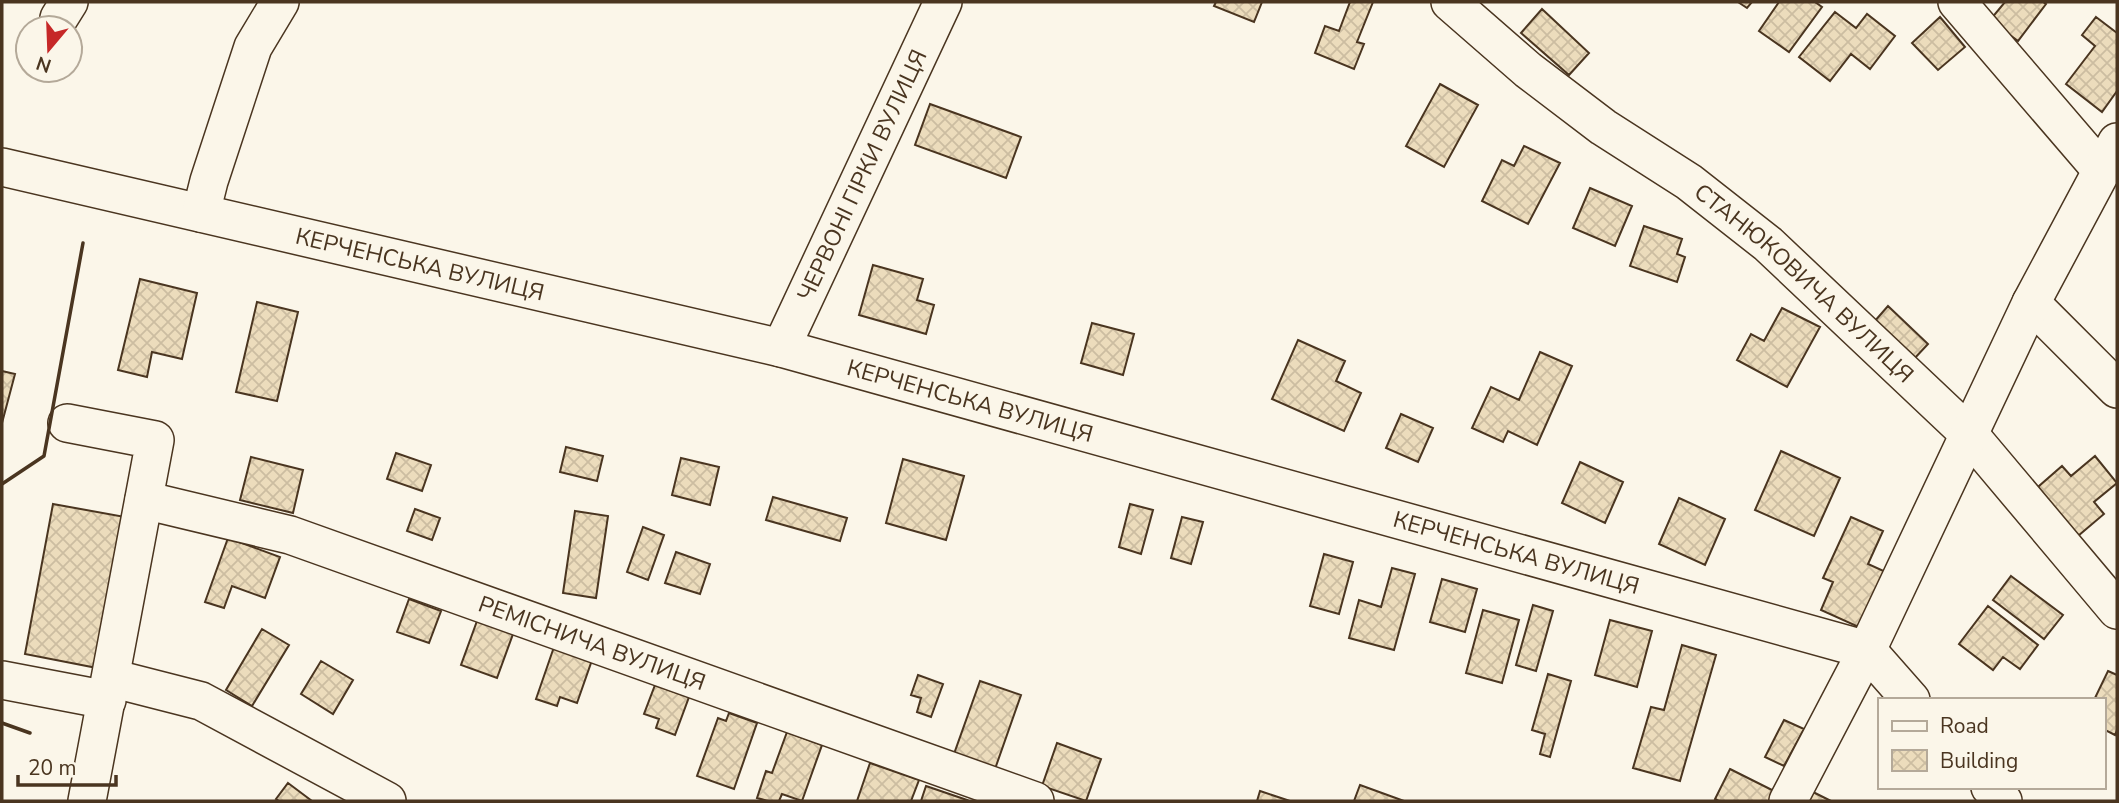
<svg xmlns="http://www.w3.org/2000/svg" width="2119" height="803" font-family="'Nunito Sans',sans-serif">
<defs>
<pattern id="building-cross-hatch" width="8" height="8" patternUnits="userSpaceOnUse" patternTransform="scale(1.75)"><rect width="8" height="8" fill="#ecdcbc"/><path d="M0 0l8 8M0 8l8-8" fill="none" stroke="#ccbda1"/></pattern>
</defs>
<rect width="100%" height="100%" fill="#fbf6e9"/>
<path fill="url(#building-cross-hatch)" stroke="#4a3520" stroke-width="2" d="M1216 2H1262L1254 22 1214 6Z
M1350 2H1373L1357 42 1364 44 1354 69 1315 53 1325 26 1339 31Z
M1738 2H1752L1747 8Z
M1779 2H1815L1822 7 1789 52 1759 31Z
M2005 2H2043L2046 4 2018 41 1990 20Z
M1542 9 1589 53 1569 75 1521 33Z
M1835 12 1856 28 1867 14 1895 36 1870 69 1851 54 1830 81 1799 57Z
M1940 17 1965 47 1938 70 1912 43Z
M2096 17 2117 33V91L2102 112 2066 84 2095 46 2082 35Z
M1440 84 1478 105 1444 167 1406 146Z
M930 104 1021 137 1006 178 915 145Z
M1524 146 1560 163 1528 224 1482 201 1502 160 1514 166Z
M1590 188 1632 206 1615 246 1573 228Z
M1644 226 1682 239 1677 254 1685 257 1677 282 1630 266Z
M873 265 923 279 917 300 934 305 926 334 859 315Z
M140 279 197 293 182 359 152 352 147 377 118 370Z
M257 302 298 312 277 401 236 392Z
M1888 306 1928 344 1913 360 1874 322Z
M1782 308 1820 327 1787 387 1737 360 1751 334 1764 341Z
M1092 323 1134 334 1123 375 1081 363Z
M1298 340 1345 361 1336 381 1361 393 1344 431 1272 399Z
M1540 352 1572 366 1537 445 1508 431 1503 442 1472 428 1491 387 1519 400Z
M2 371 15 374 2 423Z
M1401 414 1433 428 1418 462 1386 448Z
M566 447 603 456 597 481 560 472Z
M1781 451 1840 478 1814 536 1755 510Z
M396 453 431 465 422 491 387 479Z
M2095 456 2117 483 2094 502 2104 514 2072 541 2031 493 2062 466 2071 476Z
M251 457 303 470 293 513 240 500Z
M681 458 719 467 710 505 672 495Z
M903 459 964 476 946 540 886 523Z
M1580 462 1623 482 1605 523 1562 503Z
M773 497 847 518 840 541 766 520Z
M1679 498 1725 519 1705 565 1659 544Z
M53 504 125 517 97 668 25 654Z
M1130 504 1153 510 1141 554 1119 547Z
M415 509 440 518 432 540 407 531Z
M575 511 608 516 596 598 563 593Z
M1182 517 1203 522 1191 564 1171 558Z
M1851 517 1883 531 1868 564 1888 573 1863 629 1821 610 1833 582 1823 578Z
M643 527 664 535 648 580 627 572Z
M228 538 280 557 265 598 232 586 224 608 205 602Z
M676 552 710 564 700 594 665 583Z
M1324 554 1353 562 1339 614 1310 606Z
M1392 568 1415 574 1394 650 1349 638 1359 600 1381 607Z
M2011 576 2063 615 2044 639 1993 600Z
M1442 579 1477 589 1465 632 1430 622Z
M409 599 441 611 429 643 397 632Z
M1533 605 1553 611 1536 671 1516 665Z
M1988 606 2038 645 2020 669 2003 657 1993 670 1959 644Z
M1483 610 1519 620 1502 683 1466 673Z
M1610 620 1652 631 1637 687 1595 675Z
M477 621 513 634 497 678 461 665Z
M262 629 289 645 252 706 226 690Z
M1682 645 1716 655 1680 781 1633 768 1651 707 1664 710Z
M554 647 592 660 577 703 560 697 557 706 536 699Z
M321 661 353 680 333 714 301 694Z
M2108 671 2117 675V730L2115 735 2103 729V700H2094Z
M1548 674 1571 681 1550 757 1540 754 1545 734 1532 730Z
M918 675 943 684 931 717 917 712 921 698 911 695Z
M980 681 1021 695 995 769 954 754Z
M655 685 689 697 675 735 656 728 659 719 644 714Z
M729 713 757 723 734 789 697 776 718 718 726 721Z
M1784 720 1804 729 1784 766 1765 757Z
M787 732 822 745 802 801 782 794 779 801H768L757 798 766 771 772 773Z
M1057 743 1101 759 1086 801 1042 786Z
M870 763 919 780 911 801H857Z
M1730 769 1776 792 1771 801H1719L1715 799Z
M288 783 312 801H279L276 799Z
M1360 785 1404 801H1354Z
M926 786 967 800 966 801H921Z
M1809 790 1831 801H1804Z
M1260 791 1290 801H1257Z"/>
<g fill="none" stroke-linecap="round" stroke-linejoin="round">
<g stroke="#4a3520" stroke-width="40">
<g id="minor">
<path id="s1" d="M1450 2 1528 70 1603 127 1689 182 1768 244 1969 434 2117 610"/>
<path d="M1957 2 2102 171"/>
<path d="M59 18 69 2"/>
<path id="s2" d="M2 167 781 348 1867 650 1911 700"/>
<path d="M201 213 209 181 253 47 280 2"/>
<path d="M2031 303 2117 389"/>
<path id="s3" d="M781 348 943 2"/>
<path d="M67 423 155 440 87 801"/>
<path id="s4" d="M144 500 290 535 1035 801"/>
<path d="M111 678 201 701 387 801"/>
<path d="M2 680 107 700"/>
<path d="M1990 787 2003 801"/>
<path d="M1788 801 1867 650 2031 303 2117 142"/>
</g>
</g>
<use href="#minor" stroke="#fbf6e9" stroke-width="37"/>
<path stroke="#4a3520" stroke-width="3.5" d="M2 484 44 456 83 243
M2 723 30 733"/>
</g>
<g text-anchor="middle" stroke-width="5" stroke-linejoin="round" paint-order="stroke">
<g font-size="23" fill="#4a3520" stroke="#fbf6e9">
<text dy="8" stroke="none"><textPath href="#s3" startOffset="191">ЧЕРВОНІ ГІРКИ ВУЛИЦЯ</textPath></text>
<text dy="8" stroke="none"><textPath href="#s2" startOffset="429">КЕРЧЕНСЬКА ВУЛИЦЯ</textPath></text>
<text dy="8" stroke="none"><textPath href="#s1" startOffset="453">СТАНЮКОВИЧА ВУЛИЦЯ</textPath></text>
<text dy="8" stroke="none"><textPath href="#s2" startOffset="996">КЕРЧЕНСЬКА ВУЛИЦЯ</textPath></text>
<text dy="8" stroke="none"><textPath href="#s2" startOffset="1563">КЕРЧЕНСЬКА ВУЛИЦЯ</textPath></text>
<text dy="8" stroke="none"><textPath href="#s4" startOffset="471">РЕМІСНИЧА ВУЛИЦЯ</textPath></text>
</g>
</g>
<rect width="2119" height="803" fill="none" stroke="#4a3520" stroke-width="7"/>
<rect x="1878" y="698" width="228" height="91" fill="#fbf6e9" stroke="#b4a999" stroke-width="2"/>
<rect x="1892" y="721" width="35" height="10" fill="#fbf6e9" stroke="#b4a999" stroke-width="2"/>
<text x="1940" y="733" font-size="21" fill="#4a3520">Road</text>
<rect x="1892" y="750" width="35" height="21" fill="url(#building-cross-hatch)" stroke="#b4a999" stroke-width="2"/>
<text x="1940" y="768" font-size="21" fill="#4a3520">Building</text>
<g transform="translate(49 49) rotate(199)"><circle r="33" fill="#fbf6e9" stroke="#b4a999" stroke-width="2"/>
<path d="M0-5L12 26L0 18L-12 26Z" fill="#c62828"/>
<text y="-10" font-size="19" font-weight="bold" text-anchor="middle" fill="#4a3520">N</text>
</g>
<path d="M18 775v10h98v-10" fill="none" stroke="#4a3520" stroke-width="3.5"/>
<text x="28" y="775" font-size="21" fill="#4a3520" stroke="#fbf6e9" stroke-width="5" paint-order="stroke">20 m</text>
</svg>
